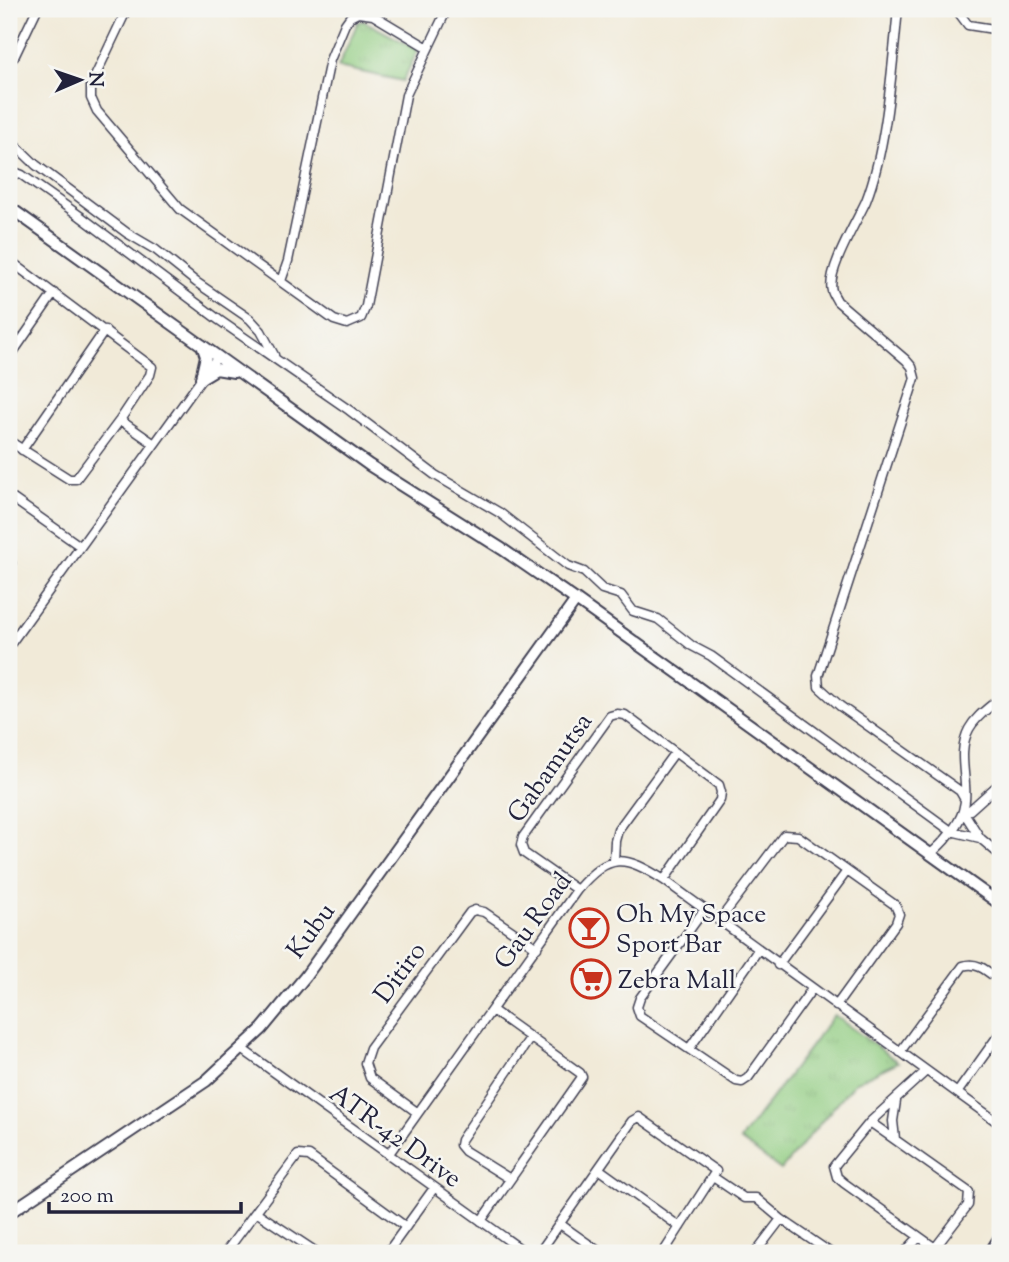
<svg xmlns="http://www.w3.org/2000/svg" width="1009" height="1262" font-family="'Sorts Mill Goudy',serif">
<defs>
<pattern id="grass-tufts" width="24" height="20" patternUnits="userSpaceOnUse" patternTransform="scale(1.75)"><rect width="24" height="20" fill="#90cc80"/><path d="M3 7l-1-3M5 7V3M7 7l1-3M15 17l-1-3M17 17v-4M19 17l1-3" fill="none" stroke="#7caf70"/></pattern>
</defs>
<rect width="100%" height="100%" fill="#f6f6f2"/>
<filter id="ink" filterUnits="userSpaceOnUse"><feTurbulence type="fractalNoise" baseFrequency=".0143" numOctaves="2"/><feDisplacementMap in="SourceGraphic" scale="14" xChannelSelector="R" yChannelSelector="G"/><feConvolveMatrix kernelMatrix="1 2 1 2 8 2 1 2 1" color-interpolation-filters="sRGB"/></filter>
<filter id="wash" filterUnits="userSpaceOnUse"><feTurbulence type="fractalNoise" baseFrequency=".00686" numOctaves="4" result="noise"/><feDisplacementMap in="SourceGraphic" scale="28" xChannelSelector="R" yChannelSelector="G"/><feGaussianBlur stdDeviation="1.57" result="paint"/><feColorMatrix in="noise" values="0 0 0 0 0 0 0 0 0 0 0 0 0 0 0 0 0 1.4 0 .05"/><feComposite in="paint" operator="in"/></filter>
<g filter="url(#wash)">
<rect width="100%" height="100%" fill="#f1ead8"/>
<path fill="url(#grass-tufts)" stroke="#59775e" stroke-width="2" d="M364 21 418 50 403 81 338 67 358 22Z
M834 1015 898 1062 854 1083 781 1170 740 1140Z"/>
</g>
<g filter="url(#ink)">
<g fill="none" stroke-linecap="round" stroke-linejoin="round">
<g stroke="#414053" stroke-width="11">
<path id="street" d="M127 9 91 85V98L97 111 180 209 334 320 347 324 361 318 366 306 406 95 447 9
M898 9C892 68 887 147 866 201 857 221 826 272 832 291 833 295 836 298 837 301L906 360 912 367 915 378 818 676 819 687 840 706 960 791 964 798
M956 9 968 25 1000 30
M9 61 14 57 37 9
M9 139 36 165 127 233 156 250 196 282 250 319 261 331 274 355
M9 170 22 175 80 216 219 320 349 410 435 475 500 513 568 566 584 572 602 589 621 595 633 611 658 619 692 646 711 656 951 831 980 838
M9 260 152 367 150 375 120 420 76 479H69L9 441
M281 281 288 261 330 60 345 24 350 17 358 13 373 15 428 48
M9 358 54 293
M120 420 153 443
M22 450 105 330
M9 496 80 546
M9 554 11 563 9 569
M9 646 218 356
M1000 783 970 810 963 811 980 838 1000 855
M930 854C943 844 958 826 963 811 971 785 955 755 969 729 976 716 990 707 1000 698
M614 861 615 841 618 830 675 752
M577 890 524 853 521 845 523 837 610 716 617 714 625 715 719 785 721 792 720 800 664 880
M704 910 640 998 637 1007 640 1016 736 1081 742 1082 748 1078 812 989
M719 921 784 835 798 836 895 905 899 914 896 923 836 1006
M778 965 847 871
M242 1049 526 1253
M689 1049 758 950
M900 1052 963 966C978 961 988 972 1000 981
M925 1072 870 1122 834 1166 837 1177 844 1183 935 1248
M957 1093 1000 1033
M418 1113 370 1078 365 1063 370 1048 470 912 475 910 484 912 537 948
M870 1122 969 1192 968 1205 935 1248 942 1253
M895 1139 893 1121 896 1101
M388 1155 577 890C610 852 624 855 664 880L1000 1124
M599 1169 680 1227
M713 1177 744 1198H756L781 1219
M510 1179 465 1151 460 1145 461 1140 530 1038
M256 1212 318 1253
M481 1221 582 1077 580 1073 492 1010
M560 1224 601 1253
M225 1253 298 1155 309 1156 406 1227
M387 1253 434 1188
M539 1253 632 1121 639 1117 716 1171 663 1253
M755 1253 781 1219 831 1253
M904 1253 919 1237"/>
</g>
<g stroke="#414053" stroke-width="14">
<path id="secondary" d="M9 207 369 465 502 549 576 600 1000 904
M201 378 216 369 234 372
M201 378 206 356 202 345
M9 1213 206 1081 262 1029 305 977 576 600
M990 1253 1000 1237"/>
</g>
<use href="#street" stroke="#fff" stroke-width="8"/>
<use href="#secondary" stroke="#fff" stroke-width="10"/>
</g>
</g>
<defs>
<g id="bar-ring" transform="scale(2.0125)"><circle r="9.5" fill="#f6f6f2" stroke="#c8321e" stroke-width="1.5"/><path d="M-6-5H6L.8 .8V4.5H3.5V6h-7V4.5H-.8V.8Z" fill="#c8321e"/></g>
<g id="supermarket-ring" transform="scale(2.0125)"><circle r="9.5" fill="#f6f6f2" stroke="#c8321e" stroke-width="1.5"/><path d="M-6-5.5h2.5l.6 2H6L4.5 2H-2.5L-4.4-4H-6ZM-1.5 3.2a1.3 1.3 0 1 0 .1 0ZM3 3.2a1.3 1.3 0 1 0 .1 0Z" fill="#c8321e"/></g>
</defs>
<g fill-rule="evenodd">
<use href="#bar-ring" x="589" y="928"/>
<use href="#supermarket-ring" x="591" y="979"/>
</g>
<g text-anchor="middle" stroke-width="5" stroke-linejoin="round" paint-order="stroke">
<g font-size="26" fill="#22223b" stroke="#f6f6f2">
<text transform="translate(549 767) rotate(-55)" y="9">Gabamutsa</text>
<text transform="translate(532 920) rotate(-54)" y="9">Gau Road</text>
<text transform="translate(310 930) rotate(-54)" y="9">Kubu</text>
<text transform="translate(399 972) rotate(-54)" y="9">Ditiro</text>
<text transform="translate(396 1135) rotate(36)" y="9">ATR-42 Drive</text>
</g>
<g font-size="26" fill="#22223b" stroke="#f6f6f2" text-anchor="start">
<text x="616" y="922">Oh My Space<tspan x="616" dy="30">Sport Bar</tspan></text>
<text x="618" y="988">Zebra Mall</text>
</g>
</g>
<rect width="1009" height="1262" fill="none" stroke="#f6f6f2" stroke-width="35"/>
<g transform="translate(80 80) rotate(88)" stroke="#f6f6f2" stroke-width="5" paint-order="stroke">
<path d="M0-5L12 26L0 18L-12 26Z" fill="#22223b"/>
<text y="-10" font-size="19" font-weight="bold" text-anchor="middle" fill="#22223b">N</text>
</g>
<path d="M49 1202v10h192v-10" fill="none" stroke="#22223b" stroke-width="3.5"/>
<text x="60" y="1202" font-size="21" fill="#22223b" stroke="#f6f6f2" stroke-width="5" paint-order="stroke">200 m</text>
</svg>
